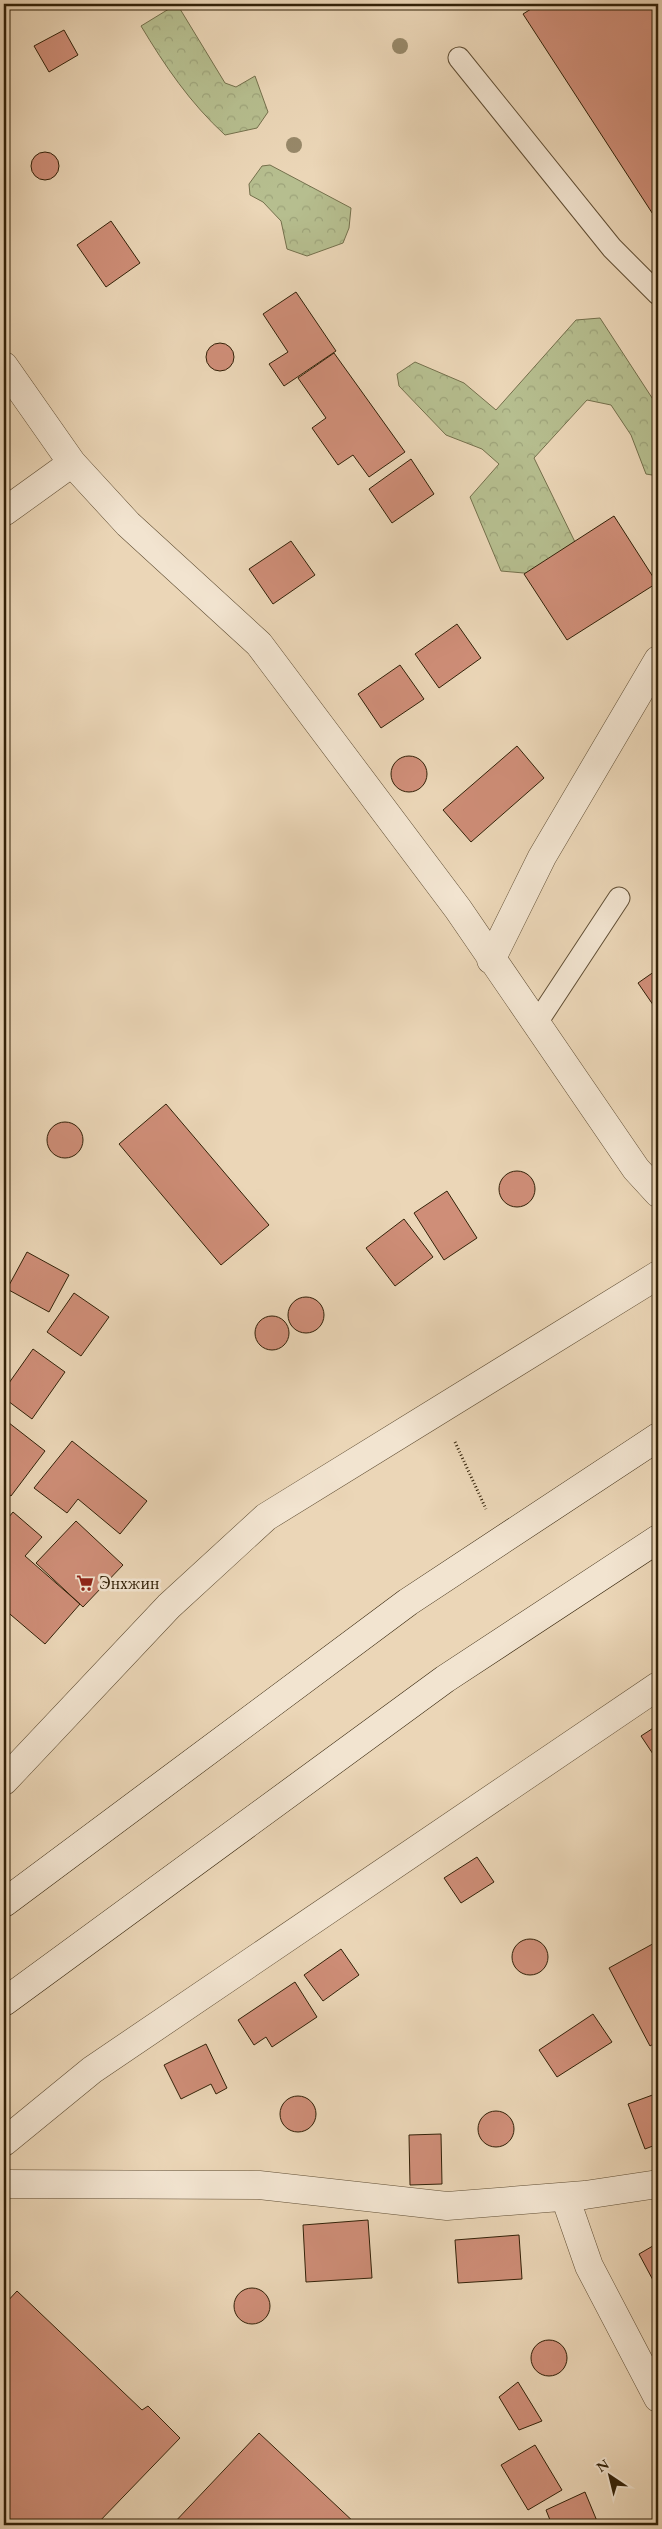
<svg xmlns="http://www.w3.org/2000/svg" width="662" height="2529" font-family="'EB Garamond',serif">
<defs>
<pattern id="forest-crowns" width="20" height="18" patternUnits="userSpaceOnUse" patternTransform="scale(1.25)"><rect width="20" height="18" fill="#b6be8f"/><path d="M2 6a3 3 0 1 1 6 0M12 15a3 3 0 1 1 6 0" fill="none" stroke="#9da37a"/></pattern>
</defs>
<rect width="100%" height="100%" fill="#ebd6b7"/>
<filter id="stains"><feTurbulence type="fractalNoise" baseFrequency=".004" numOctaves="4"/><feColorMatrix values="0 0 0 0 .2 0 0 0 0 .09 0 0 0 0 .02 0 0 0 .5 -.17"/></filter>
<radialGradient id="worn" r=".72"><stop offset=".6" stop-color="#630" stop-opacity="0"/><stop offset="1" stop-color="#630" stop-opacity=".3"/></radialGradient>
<path fill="url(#forest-crowns)" stroke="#74704c" d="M177 4 225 83 236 87 255 76 268 112 257 128 225 135C190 103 165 66 141 26Z
M270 165 351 208 349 228 343 243 307 256 287 249 281 221 263 202 250 195 249 184 262 166Z
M600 318 658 407V476L646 474 631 435 611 405 587 400 534 458 575 542 535 574 501 571 470 497 499 464 482 449 446 435 399 386 397 374 415 362 464 383 496 410 576 320Z"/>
<path fill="#cf8e78" stroke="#322108" d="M539 4H658V222L523 14Z
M64 30 78 55 49 72 34 46Z
M31 166a14 14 0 1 1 28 0a14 14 0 1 1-28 0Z
M111 221 140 263 106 287 77 245Z
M296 292 336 351 284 386 269 364 288 352 263 314Z
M206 357a14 14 0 1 1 28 0a14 14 0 1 1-28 0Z
M334 353 405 452 369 477 353 455 338 465 312 428 326 418 298 378Z
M411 459 434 494 392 523 369 489Z
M614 516 657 583 567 640 524 574Z
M291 541 315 575 273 604 249 569Z
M457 624 481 658 439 688 415 654Z
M400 665 424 699 381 728 358 694Z
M517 746 544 778 471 842 443 810Z
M391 774a18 18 0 1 1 36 0a18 18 0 1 1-36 0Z
M658 969V1012L638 983Z
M166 1104 269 1225 221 1265 119 1144Z
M47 1140a18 18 0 1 1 36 0a18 18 0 1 1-36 0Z
M499 1189a18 18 0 1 1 36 0a18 18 0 1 1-36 0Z
M447 1191 477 1238 444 1260 414 1213Z
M404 1219 433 1257 395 1286 366 1248Z
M27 1252 69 1275 49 1312 7 1289Z
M74 1293 109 1317 81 1356 47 1332Z
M288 1315a18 18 0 1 1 36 0a18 18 0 1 1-36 0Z
M255 1333a17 17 0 1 1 34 0a17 17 0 1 1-34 0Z
M33 1349 65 1372 32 1419 4 1398V1390Z
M4 1419 45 1451 11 1496 4 1491Z
M72 1441 147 1501 120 1534 78 1499 67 1513 34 1488Z
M13 1512 42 1537 25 1556 80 1604 45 1644 4 1609V1523Z
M76 1521 123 1565 83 1607 36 1563Z
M658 1725V1755L655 1757 641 1736Z
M477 1857 494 1882 461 1903 444 1878Z
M512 1957a18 18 0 1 1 36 0a18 18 0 1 1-36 0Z
M658 1941V2041L650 2046 609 1968Z
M341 1949 359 1975 323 2001 304 1975Z
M295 1982 317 2017 272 2047 266 2037 254 2045 238 2020Z
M593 2014 612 2042 557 2077 539 2050Z
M206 2044 227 2088 216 2094 211 2084 181 2099 164 2065Z
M658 2093V2144L645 2149 628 2104Z
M280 2114a18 18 0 1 1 36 0a18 18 0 1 1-36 0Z
M478 2129a18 18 0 1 1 36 0a18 18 0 1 1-36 0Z
M441 2134 442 2184 410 2185 409 2135Z
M368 2220 372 2278 306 2282 303 2225Z
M519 2235 522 2279 458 2283 455 2240Z
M658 2243V2280L654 2282 639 2254Z
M234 2306a18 18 0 1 1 36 0a18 18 0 1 1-36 0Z
M17 2291 142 2410 148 2406 180 2438 96 2525H4V2305Z
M531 2358a18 18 0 1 1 36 0a18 18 0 1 1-36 0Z
M518 2382 542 2421 519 2430 499 2397Z
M259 2433 357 2525H172Z
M535 2445 562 2490 528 2510 501 2465Z
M585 2492 597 2521 587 2525H552L546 2510Z"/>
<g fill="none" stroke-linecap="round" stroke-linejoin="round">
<g stroke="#604e34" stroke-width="23">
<path id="service" d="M459 58 612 248 658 294
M536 1024 619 898"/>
</g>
<g stroke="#604e34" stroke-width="29">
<path id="minor" d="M4 366 72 463 128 524 259 644 458 909 636 1169 658 1193
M4 512 72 463
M491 960 542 857 658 660
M4 1781 169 1606 266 1517 658 1275
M4 2142 92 2070 658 1686
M4 2184 259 2185 447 2206 585 2195 658 2184
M565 2197 589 2266 658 2398"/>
</g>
<g stroke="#322108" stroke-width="29">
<path id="secondary" d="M4 1903 408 1602 658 1437
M4 2002 445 1679 658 1539"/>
</g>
<path stroke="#322108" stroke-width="3" stroke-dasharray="1 2.5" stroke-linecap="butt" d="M455 1442 486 1509"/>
<use href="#service" stroke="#f2e4d0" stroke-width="21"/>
<use href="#minor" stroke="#f2e4d0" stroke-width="28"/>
<use href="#secondary" stroke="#f2e4d0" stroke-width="28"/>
</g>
<g fill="#978869">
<circle cx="400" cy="46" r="8"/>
<circle cx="294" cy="145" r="8"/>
</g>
<defs>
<g id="supermarket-bare" transform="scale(1.35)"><path d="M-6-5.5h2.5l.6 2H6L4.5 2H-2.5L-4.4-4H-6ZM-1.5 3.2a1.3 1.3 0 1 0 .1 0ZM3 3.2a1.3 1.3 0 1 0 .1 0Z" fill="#8f2418" stroke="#f2e4d0" stroke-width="2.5" paint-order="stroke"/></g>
</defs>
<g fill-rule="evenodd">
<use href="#supermarket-bare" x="85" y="1583"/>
</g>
<g text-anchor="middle" stroke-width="5" stroke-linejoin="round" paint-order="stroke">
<g font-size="18" fill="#322108" stroke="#f2e4d0" text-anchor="start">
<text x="99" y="1589">Энхжин</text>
</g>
</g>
<rect width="662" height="2529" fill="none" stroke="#ebd6b7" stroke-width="20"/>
<rect x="5" y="5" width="652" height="2519" fill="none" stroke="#322108" stroke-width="2.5"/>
<rect x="10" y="10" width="642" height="2509" fill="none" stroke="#322108"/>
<g transform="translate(610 2476) rotate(325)" stroke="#f2e4d0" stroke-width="4" paint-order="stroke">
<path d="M0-4L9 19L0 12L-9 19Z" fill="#322108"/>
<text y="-8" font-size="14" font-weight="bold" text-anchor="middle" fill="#322108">N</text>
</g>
<rect width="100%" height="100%" filter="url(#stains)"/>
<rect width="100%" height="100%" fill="url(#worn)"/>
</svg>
